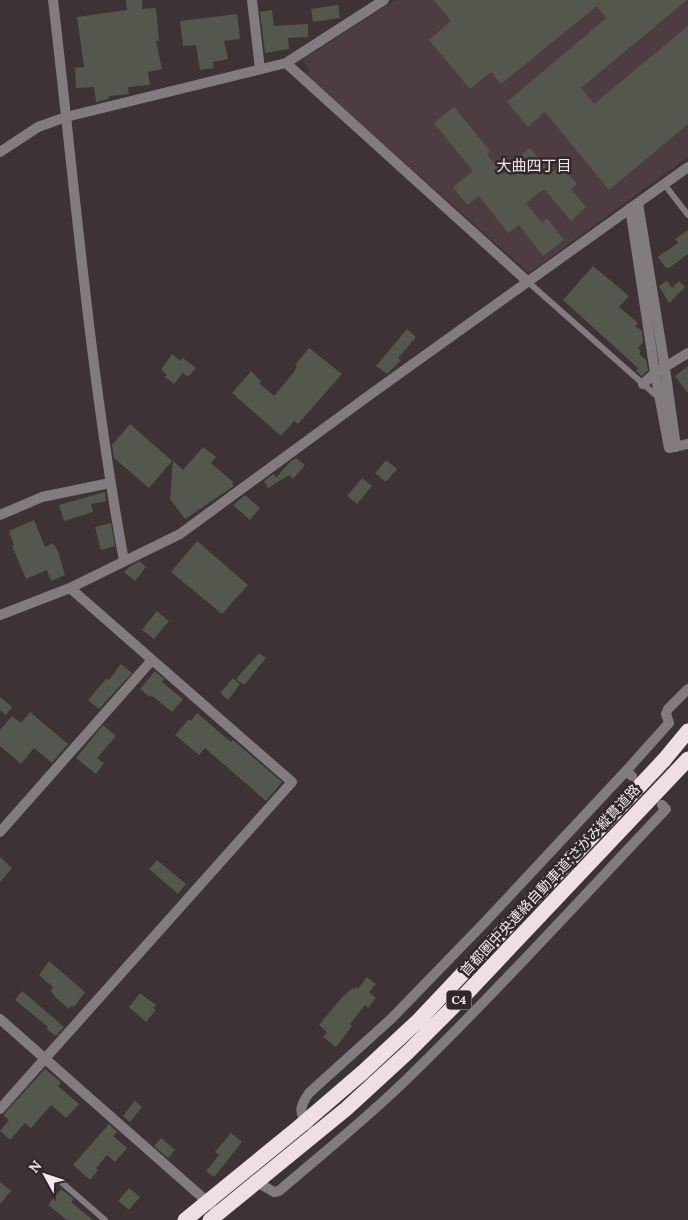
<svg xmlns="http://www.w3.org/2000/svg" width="688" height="1220" font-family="Lora,'Noto Sans JP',serif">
<rect width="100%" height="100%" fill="#3d3234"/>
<path fill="#4d3d40" d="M395 0H688V157L529 273 306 75 310 69 302 60Z"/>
<path fill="#54574e" d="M126 0H142V9L156 8 159 41H156L162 69 148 72 150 85 128 87 129 94 109 96V99L96 102 94 87 76 88 75 68 84 67 77 17 127 10Z
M434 0H687L581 88 594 104 688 26V124L609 190 545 112 528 127 507 102 606 18 597 6 501 84 491 72 470 89 429 40 451 21Z
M338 5 340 18 313 22 311 9Z
M272 10 274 26 308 24V37L288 38 289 49 265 53 260 12Z
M237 14 240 39 224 41 228 59 213 62 214 68 200 70 196 45 183 46 180 21Z
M454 107 490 151 487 154 503 174 518 162 516 160 530 148 551 173 561 165 577 184 571 189 586 207 571 221 544 189 526 203 542 223 547 218 564 240 543 256 519 225 508 233 479 196 467 205 453 187 473 171 434 123Z
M688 230V254L669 268H666L658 257 678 243 675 239Z
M593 266 629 296 619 307 638 323 635 326 642 331 643 342 638 348 641 351 639 354 646 360 648 370 642 376 636 371 638 368 563 300Z
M667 281 672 288 679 281 685 287 669 303 659 286Z
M407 329 416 337 398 358 401 360 387 374 376 366Z
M309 348 342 374 298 424 294 421 281 436 232 393 251 371 261 381 259 383 274 396 294 372 297 366 295 365Z
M172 354 180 361 183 358 196 368 188 377 183 373 174 384 165 377 167 375 161 370Z
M688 366V393L675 376Z
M130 424 172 461 149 488 114 458 112 445Z
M203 447 216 457 211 463 233 482 232 484 234 486 185 519 170 499 173 461 183 470Z
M296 458 305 465 293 479 289 475 268 488 264 481 274 474 276 478 290 462Z
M386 460 397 469 386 482 375 473Z
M362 478 372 486 357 504 347 496Z
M105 492 106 501 91 504 93 512 64 521 59 505Z
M245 495 260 508 250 520 233 505Z
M34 520 45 547 53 543 58 551 65 575 51 581 47 570 26 579 12 546 14 545 9 531Z
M111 523 115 546 101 550 95 527Z
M197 541 248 585 222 614 171 572Z
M140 561 146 567 135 581 124 572 129 567Z
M157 611 169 621 154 639 142 630Z
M259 653 266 658 244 685 236 679Z
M121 664 132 673 99 709 88 700 107 678 109 680Z
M155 671 164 679 162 682 183 699 172 712 151 695 150 697 140 689Z
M233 678 240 684 228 700 220 693Z
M0 697 12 707 6 715 0 710Z
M30 712 68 744 52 763 34 748 21 764 0 746V730L12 716 21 723Z
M197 713 231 742 233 740 282 782 266 801 205 748 199 755 175 735 189 719 191 721Z
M103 725 116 736 97 758 104 763 96 774 76 758Z
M0 857 12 868 0 882Z
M157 860 186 884 178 894 149 869Z
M49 961 85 992 74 1007 72 1005 69 1009 55 997 51 991 53 987 39 975Z
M367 977 376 984 369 992 376 998 368 1008 365 1005 350 1024 352 1026 336 1047 323 1037 327 1032 319 1025 343 996 353 988 354 989 356 987 358 989Z
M22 991 64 1027 56 1036 46 1029 48 1027 15 1000Z
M140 993 156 1005 153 1008 156 1010 146 1022 129 1007Z
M45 1069 61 1082 58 1086 79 1104 66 1118 51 1105 31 1128 25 1123 10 1140 0 1131 9 1120 3 1115Z
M135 1101 142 1107 130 1122 123 1116Z
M109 1124 117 1132 113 1136 127 1148 115 1162 107 1155 96 1168 98 1170 90 1180 73 1165Z
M231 1133 242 1142 214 1177 206 1171 219 1155 215 1152Z
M161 1138 175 1150 168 1158 154 1146Z
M0 1182 11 1191 0 1204Z
M129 1188 140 1197 129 1210 118 1201Z
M61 1189 74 1199 71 1202 93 1220H67L48 1205Z"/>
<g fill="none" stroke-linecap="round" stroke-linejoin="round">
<path stroke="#827c7e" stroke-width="6" d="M664 184 688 215
M527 281 659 398
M60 1181 105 1220"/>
<path stroke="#827c7e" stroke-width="10" d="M53 0C75 187 90 376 124 561
M252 0 260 69
M286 63 527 281
M0 152 38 127 66 117 286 63 384 0
M638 203 665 368 676 447
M630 208 655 373 669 448 688 444
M643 384 655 373 688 353
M0 515 42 497 110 483
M0 615 70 588 180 534 371 394 688 167
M626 771 669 723 666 714 668 709 688 689
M0 832 152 660
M0 1019 211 1205
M0 1109 292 782 70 588
M308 1125C298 1112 300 1106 309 1093L392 1018 486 921 626 771 632 776
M260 1184 274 1192 279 1191C322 1154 366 1119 407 1079 496 992 580 900 666 809L662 805"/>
<path stroke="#eedfe2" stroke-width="15" d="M664 760 688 731"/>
<path stroke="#eedfe2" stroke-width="15" d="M185 1220 299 1127 363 1072 419 1020 664 760
M210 1220 346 1109 407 1053 463 997 688 759"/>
</g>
<g text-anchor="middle" stroke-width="5" stroke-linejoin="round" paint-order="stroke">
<rect fill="#32282a" stroke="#b8afb1" stroke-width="1" x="446.5" y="990.5" width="25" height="19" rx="4"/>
<g font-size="12" font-weight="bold" fill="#f1e9eb">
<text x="459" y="1004">C4</text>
</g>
<g font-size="14" fill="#f1e9eb" stroke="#32282a">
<text transform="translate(550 880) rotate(-47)" y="5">首都圏中央連絡自動車道;さがみ縦貫道路</text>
</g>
<g font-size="15" fill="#f1e9eb" stroke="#32282a">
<text x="534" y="171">大曲四丁目</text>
</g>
</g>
<g transform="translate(45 1175) rotate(310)" stroke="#32282a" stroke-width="4" paint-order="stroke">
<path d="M0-4L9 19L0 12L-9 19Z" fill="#f1e9eb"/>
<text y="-8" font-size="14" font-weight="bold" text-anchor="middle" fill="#f1e9eb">N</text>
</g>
</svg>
